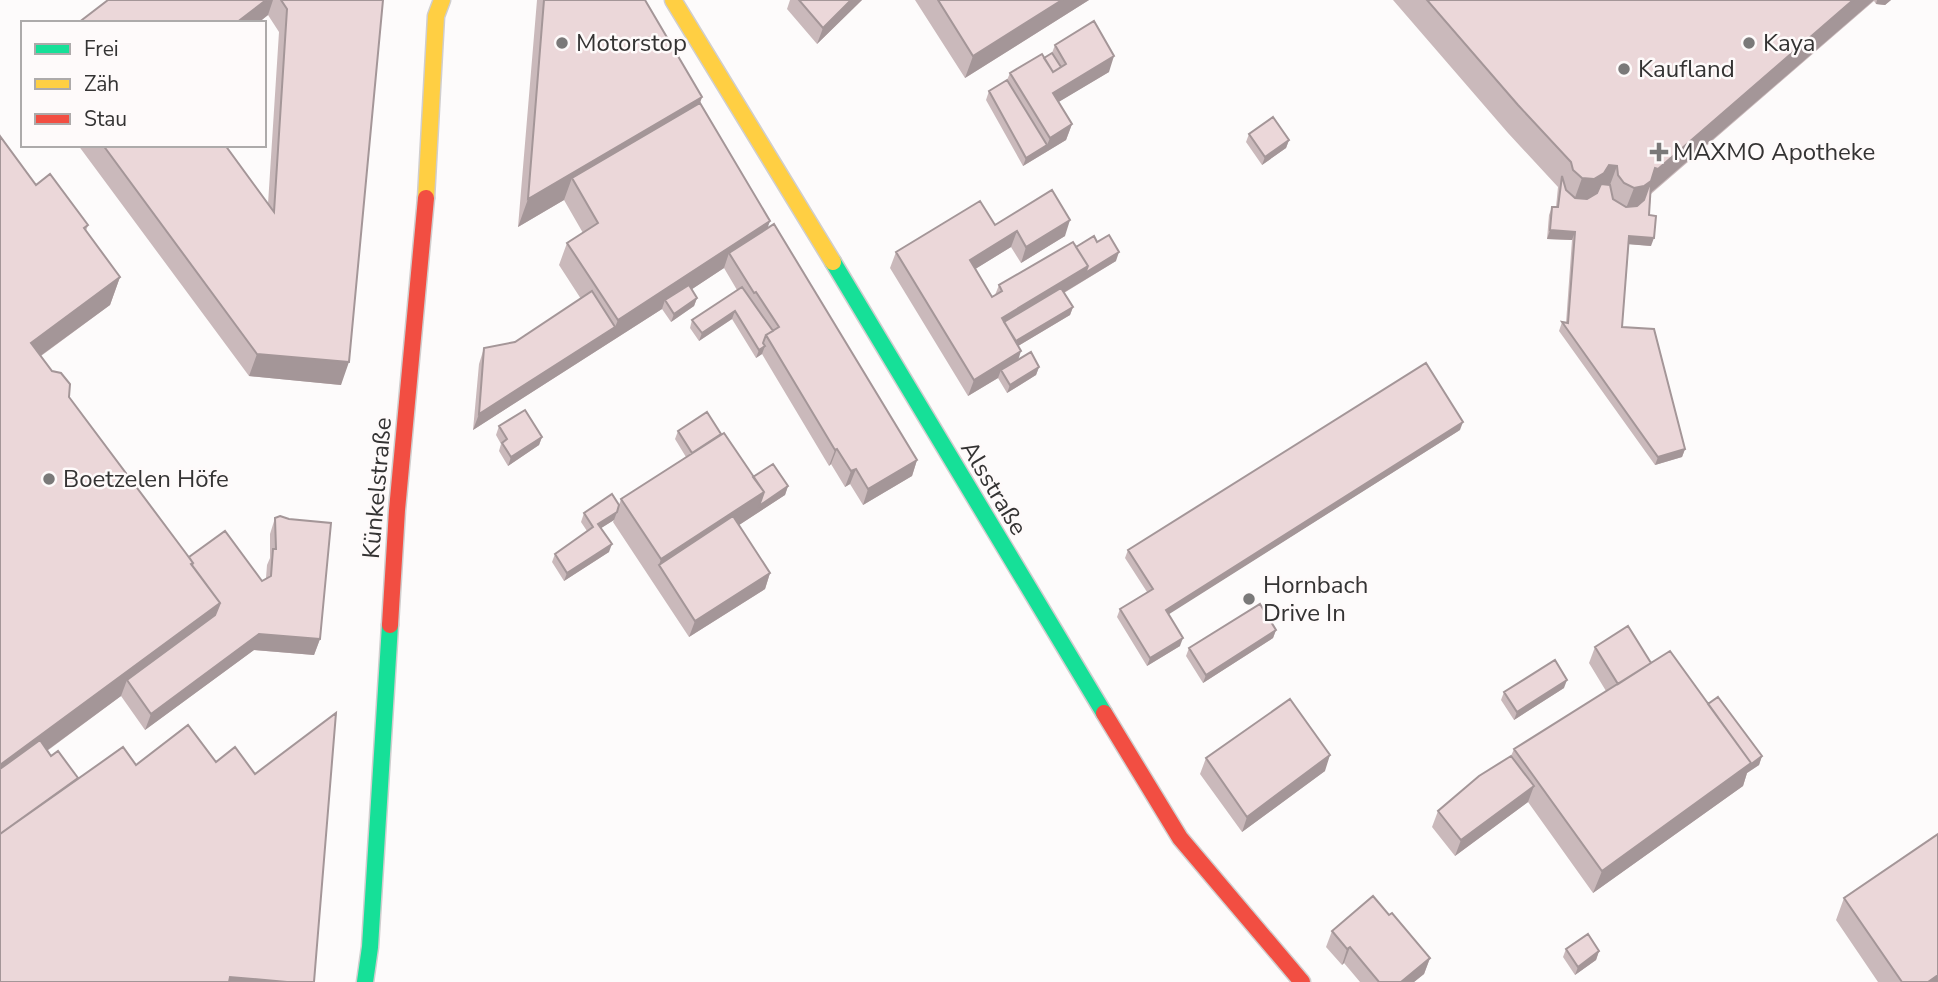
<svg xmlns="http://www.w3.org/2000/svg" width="1938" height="982" font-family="'Nunito Sans',sans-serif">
<rect width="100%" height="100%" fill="#fdfbfb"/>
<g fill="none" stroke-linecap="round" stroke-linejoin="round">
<g stroke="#d0cece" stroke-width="19">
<path id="fast" d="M833 262 1104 713
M365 982 370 947 390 625"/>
</g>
<g stroke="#d0cece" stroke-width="19">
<path id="slow" d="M673 0 833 262
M426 198 436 16 442 0"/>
</g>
<g stroke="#d0cece" stroke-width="19">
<path id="jam" d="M390 625 397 510 426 198
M1104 713 1180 838 1302 982"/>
</g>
<use href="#fast" stroke="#16e098" stroke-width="16"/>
<use href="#slow" stroke="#ffcf43" stroke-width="16"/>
<use href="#jam" stroke="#f24e42" stroke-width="16"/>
</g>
<path fill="#cab9bb" d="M108 0H383L341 385 249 376 78 145H225L268 204 279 32 268 15 258 23H78Z
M537 0H645L702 97 700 103 767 228 917 460 912 476 863 505 850 484 845 487 831 464 829 466 762 354 756 358 732 319 699 341 690 328 692 320 737 290 724 268 692 289 697 298 694 306 671 322 662 309 473 430 479 364 484 348 515 342 581 299 559 265 567 243 583 233 564 200 518 227Z
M790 0H862L817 44 787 9Z
M915 0H1089L965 78Z
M1393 0H1891L1885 5 1876 4 1874 1 1651 194 1649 215 1651 246 1629 244 1622 327 1685 449 1682 457 1655 465 1559 331 1562 322 1566 323 1572 240 1547 239 1549 215 1552 207H1556L1558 187 1508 133Z
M1055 45 1109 72 1058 102 1072 124 1066 140 1023 166 986 100 989 91 1007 80 1010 73 1044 58 1052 53Z
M1249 134 1289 140 1286 148 1262 165 1246 142Z
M36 185 88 225 86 231 120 277 110 305 41 356 69 397 189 557 262 581 266 578 267 565 270 558V534L275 518 320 639 314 655 254 650 145 730 121 696 47 751 51 756 78 778 136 765 0 982Z
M995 225 1065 236 1021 263 1011 247 975 269 992 297 995 295 999 285 1076 247 1097 242 1116 261 1064 293 1073 307 1070 315 1018 346V360L1039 367 1036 375 1007 393 998 378 968 396 890 268 896 252Z
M499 426 542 437 539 445 508 466 499 451 501 444 496 435Z
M1460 430 1168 614 1180 646 1147 666 1117 617 1120 609 1147 592 1125 558 1128 550Z
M678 431 721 434 753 477 788 486 785 495 739 525 770 573 765 589 689 637 613 522 614 520 601 528 609 552 564 581 552 562 555 554 587 531 581 522 584 513 619 505 621 499 686 457 675 439Z
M1276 630 1273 638 1203 683 1186 656 1189 648Z
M1595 647 1651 663 1708 704 1762 756 1759 765 1747 773 1743 786 1593 893 1528 802 1455 856 1432 827 1438 811 1511 756 1514 749 1606 691 1589 663Z
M1564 688 1514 720 1501 700 1504 692Z
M1206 758 1325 771 1242 832 1200 774Z
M1844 898 1938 982H1878L1836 920Z
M1389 915 1430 958 1424 974 1414 982H1360L1344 963 1342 965 1326 947 1332 931Z
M1566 949 1599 951 1596 960 1575 975 1563 957Z"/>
<path fill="#a49698" d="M266 0H273L268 15 258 23H236Z
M851 0H862L817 44 823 28Z
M1062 0H1089L965 78 973 56Z
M1853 0H1874L1647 196 1641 209 1623 216 1634 188 1655 168Z
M1877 0H1891L1885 5 1876 4Z
M1114 56 1109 72 1047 109 1053 93Z
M702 97 692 125 572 178 564 200 518 227 528 199Z
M1072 124 1066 140 1023 166 1026 158 1047 145 1050 138Z
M1289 140 1286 148 1262 165 1265 157Z
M1609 165 1617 166 1607 193 1594 201 1572 206 1582 178Z
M1070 220 1065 236 1021 263 1026 247Z
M770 221 762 244 729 253 724 268 668 305 665 300 662 309 473 430 479 414 615 327 618 320Z
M1550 230 1575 232 1572 240 1547 239Z
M1017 231 1011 247 964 276 970 260Z
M1629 236 1654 238 1651 246 1626 244Z
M1119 252 1116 261 1002 330V318L1088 266Z
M120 277 110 305 21 370 31 343Z
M697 298 694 306 671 322 674 314Z
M1073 307 1070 315 1013 349 1016 341Z
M735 311 732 319 699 341 702 333Z
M765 346 762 354 756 358 759 350Z
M1021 351 1016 367 1001 370 998 378 968 396 974 380Z
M257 354 349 362 341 385 249 376Z
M1039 367 1036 375 1007 393 1010 385Z
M1463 422 1460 430 1163 618 1166 610Z
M542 437 539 445 508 466 511 457Z
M837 449 831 464 829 466 835 450Z
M1685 449 1682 457 1655 465 1658 457Z
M917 460 912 476 863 505 868 489Z
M856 469 850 484 845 487 851 471Z
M788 486 785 495 664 574 659 565 661 559 764 492Z
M617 512 614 520 595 532 598 524Z
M612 544 609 552 564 581 567 573Z
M770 573 765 589 689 637 695 621Z
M220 603 210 631 127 680 121 696 0 785V765Z
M1276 630 1273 638 1203 683 1206 675Z
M259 634 320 639 314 655 254 650 145 730 151 714Z
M1183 638 1180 646 1147 666 1150 658Z
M1567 680 1564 688 1514 720 1517 712Z
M1330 755 1325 771 1242 832 1247 817Z
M1762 756 1759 765 1747 773 1743 786 1593 893 1602 871 1751 763Z
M1534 786 1528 802 1455 856 1461 840Z
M1350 947 1344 963 1342 965 1347 949Z
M1599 951 1596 960 1575 975 1578 967Z
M1430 958 1424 974 1414 982H1401Z
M1938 975V982H1928Z
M230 977 287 982H228Z"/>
<path fill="#ebd7d9" stroke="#a49698" stroke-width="2" d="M108 0H266L236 23H78Z
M281 0H383L349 362 257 354 103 145H225L274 212 287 9Z
M544 0H645L702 97 528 199Z
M799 0H851L823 28Z
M938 0H1062L973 56Z
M1427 0H1853L1658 169 1655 168 1651 181 1644 186 1634 188 1624 183 1618 175 1617 166 1609 165 1604 173 1594 179 1582 178 1573 170 1571 162 1518 105Z
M1094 21 1114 56 1053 93 1072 124 1050 138 1010 73 1042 54 1053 72 1066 64 1055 45Z
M1052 53 1061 67 1053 72 1044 58Z
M1007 80 1047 145 1026 158 989 91Z
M700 103 770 221 618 320 567 243 598 223 572 178Z
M1273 117 1289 140 1265 157 1249 134Z
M0 136 36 185 50 174 88 225 84 228 120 277 31 343 52 371 61 373 70 384 69 397 185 552 193 563 191 564 220 603 0 765Z
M1562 176 1566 190 1575 198 1587 199 1597 193 1601 184 1610 185 1613 199 1626 207 1637 206 1644 200 1650 183H1651L1649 215 1656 216 1654 238 1629 236 1622 327 1654 329 1685 449 1658 457 1562 322 1568 323 1575 232 1550 230 1552 207H1558Z
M1052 190 1070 220 1026 247 1017 231 970 260 992 297 1002 291 999 285 1073 242 1088 266 1002 318 1021 351 974 380 896 252 980 201 995 225Z
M774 224 917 460 868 489 856 469 851 471 837 449 835 450 766 335 779 327 756 292 754 293 729 253Z
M1109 235 1119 252 1085 273 1088 266 1076 247 1094 236 1097 242Z
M689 285 697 298 674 314 665 300Z
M742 287 773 331 766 335 763 343 765 346 759 350 735 311 702 333 692 320Z
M1061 288 1073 307 1016 341 1004 322Z
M592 291 615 327 479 414 484 348 515 342Z
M1031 352 1039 367 1010 385 1001 370Z
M1426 363 1463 422 1166 610 1183 638 1150 658 1120 609 1153 589 1128 550Z
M525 410 542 437 511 457 502 443 507 439 499 426Z
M707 412 721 434 692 453 678 431Z
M724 433 764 492 661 559 621 499Z
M773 464 788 486 759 506 764 492 753 477Z
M612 494 619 505 617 512 598 524 612 544 567 573 555 554 593 527 584 513Z
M280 516 289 519 331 523 320 639 259 634 151 714 127 680 215 615 220 603 192 565 193 563 189 557 225 531 262 581 271 576 273 549H276L275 518Z
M733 516 770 573 695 621 659 565Z
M1260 604 1276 630 1206 675 1189 648Z
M1628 626 1651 663 1618 684 1595 647Z
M1670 651 1751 763 1602 871 1514 749Z
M1555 660 1567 680 1517 712 1504 692Z
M1718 697 1762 756 1750 765 1751 763 1708 704Z
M1290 699 1330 755 1247 817 1206 758Z
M336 713 314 982H287L230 977 229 982H0V834L123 747 136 765 188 725 216 762 235 747 255 774Z
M40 740 51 756 58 751 78 778 0 834V769Z
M1511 756 1534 786 1461 840 1438 811 1479 776Z
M1938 834V975L1928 982H1902L1844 898Z
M1373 896 1389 915 1392 913 1430 958 1401 982H1379L1350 947 1347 949 1332 931Z
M1588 934 1599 951 1578 967 1566 949Z"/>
<g fill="#7a7979" stroke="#fefafa" stroke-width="2.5">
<circle cx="562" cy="43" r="7"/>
<circle cx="1749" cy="43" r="7"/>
<circle cx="1624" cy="69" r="7"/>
<path d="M1655.5 141.5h7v7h7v7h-7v7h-7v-7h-7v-7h7z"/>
<circle cx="49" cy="479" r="7"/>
<circle cx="1249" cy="599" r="7"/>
</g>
<g text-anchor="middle" stroke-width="5" stroke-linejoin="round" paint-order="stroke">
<g font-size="24" fill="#343333" stroke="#fefafa" text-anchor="start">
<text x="576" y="51">Motorstop</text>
<text x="1763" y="51">Kaya</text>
<text x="1638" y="77">Kaufland</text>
<text x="1673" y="160">MAXMO Apotheke</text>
<text x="63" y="487">Boetzelen Höfe</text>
<text x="1263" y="593">Hornbach<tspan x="1263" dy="28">Drive In</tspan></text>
</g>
<g font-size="24" fill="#343333" stroke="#fefafa">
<text transform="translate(377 488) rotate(-85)" y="8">Künkelstraße</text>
<text transform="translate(994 488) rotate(59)" y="8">Alsstraße</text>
</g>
</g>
<rect x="21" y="21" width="245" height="126" fill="#fefafa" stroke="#adaaaa" stroke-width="2"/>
<rect x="35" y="44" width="35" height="10" fill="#16e098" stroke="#adaaaa" stroke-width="2"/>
<text x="84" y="56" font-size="21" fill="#343333">Frei</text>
<rect x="35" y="79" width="35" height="10" fill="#ffcf43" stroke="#adaaaa" stroke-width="2"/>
<text x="84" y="91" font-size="21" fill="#343333">Zäh</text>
<rect x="35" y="114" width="35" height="10" fill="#f24e42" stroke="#adaaaa" stroke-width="2"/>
<text x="84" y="126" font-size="21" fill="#343333">Stau</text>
</svg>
